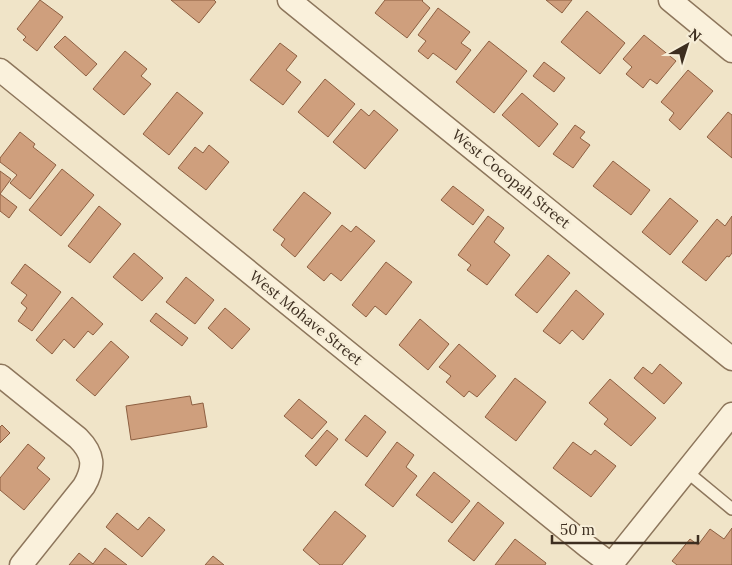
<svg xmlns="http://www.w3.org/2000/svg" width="732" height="565" font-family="Lora,serif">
<rect width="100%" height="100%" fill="#f0e4c8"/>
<path fill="#cf9f7d" stroke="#8d5f41" d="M40 0 63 17 37 51 23 40 26 37 17 29Z
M171 0H214L216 2 199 23Z
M385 0H423L422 1 430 8 407 38 375 13Z
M546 0H572L562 13Z
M438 8 470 32 461 43 471 50 456 70 433 53 428 59 418 51 426 41 418 35Z
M587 11 625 43 600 74 561 42Z
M644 35 676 61 657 84 650 79 643 88 626 74 632 67 623 59Z
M65 36 97 64 86 76 54 47Z
M489 41 527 71 494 113 456 82Z
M280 43 297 56 286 70 301 82 283 105 250 80Z
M125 51 147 69 141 76 151 84 124 115 93 89Z
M544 62 565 78 554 92 533 76Z
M688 70 713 91 680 130 669 120 674 113 661 102Z
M325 79 355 104 328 137 298 112Z
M177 92 203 113 169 155 143 134Z
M522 93 558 124 539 147 502 115Z
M361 109 369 116 374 110 398 130 365 169 333 142Z
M728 112 732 115V158L707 137Z
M575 125 585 132 580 138 590 145 573 168 553 154Z
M20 132 35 144 33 147 56 165 30 199 10 183 17 175 0 162V158Z
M209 145 229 162 206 190 178 168 195 147 203 153Z
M613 161 650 190 631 215 593 186Z
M62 169 94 195 61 236 29 210Z
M0 171 11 179 0 194 17 207 9 218 0 211Z
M453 186 484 210 473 225 441 200Z
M304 192 331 213 295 257 281 245 285 239 273 230Z
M670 198 698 221 670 255 642 232Z
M99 206 121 224 90 263 68 246Z
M488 216 504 228 494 242 510 255 487 285 467 270 471 265 458 255Z
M732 216V253L729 257 727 256 706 281 682 262 717 219 725 226Z
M342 225 351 232 356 226 375 241 341 281 331 273 324 281 307 267Z
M134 253 163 278 142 301 113 277Z
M548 255 570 273 537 313 515 295Z
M386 262 412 282 386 315 375 306 366 317 352 305Z
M25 264 61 292 32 331 18 321 27 308 21 303 27 295 11 283Z
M186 277 214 300 195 324 166 302Z
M576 290 604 314 583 340 572 330 560 344 543 331Z
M72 297 103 324 93 335 88 331 74 348 64 339 52 354 36 340Z
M225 308 250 329 232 349 208 328Z
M156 313 188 338 182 346 150 321Z
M420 319 449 344 428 370 399 345Z
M111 341 129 357 95 396 76 380Z
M459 344 496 376 477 397 469 391 464 397 446 382 451 376 439 367Z
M660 364 682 383 664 404 634 378 643 367 652 374Z
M515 378 546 402 516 441 485 417Z
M610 379 656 418 631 446 604 424 608 419 589 403Z
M190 396 192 405 203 403 207 427 131 440 126 406Z
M299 399 327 422 312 439 284 416Z
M365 415 386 432 367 457 345 440Z
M2 425 10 433 0 443V427Z
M327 430 338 439 316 466 305 456Z
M397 442 414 455 406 467 417 476 393 507 365 485Z
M573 442 591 455 595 450 616 466 591 497 553 468Z
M28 444 45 458 37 468 50 479 24 510 0 490V478Z
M434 472 470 501 452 523 416 495Z
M478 502 504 523 474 561 448 541Z
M335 511 366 536 342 565H320L303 550Z
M117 513 138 530 149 517 165 530 142 557 106 527Z
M732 528V565H677L672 561 690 539 698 545 710 529 724 539Z
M515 539 546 563 545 565H495Z
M105 548 127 565H69L79 553 93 564Z
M213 556 224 565H205Z"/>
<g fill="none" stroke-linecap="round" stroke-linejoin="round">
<g stroke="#8d765c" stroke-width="14">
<path id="lane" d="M686 471 732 509"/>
</g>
<g stroke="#8d765c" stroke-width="25">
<path id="street" d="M289 0 732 359
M670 0 732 51
M0 70 588 547 612 565
M1 376 78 438C94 454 95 467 84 486L21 565
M611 565 732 414"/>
</g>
<use href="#lane" stroke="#faf1dc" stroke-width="11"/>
<use href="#street" stroke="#faf1dc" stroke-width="22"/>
</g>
<g text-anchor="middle" stroke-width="5" stroke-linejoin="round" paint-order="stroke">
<g font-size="15" fill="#3d2e20" stroke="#f7eed8">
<text transform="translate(511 179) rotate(39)" y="5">West Cocopah Street</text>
<text transform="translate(306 318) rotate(39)" y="5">West Mohave Street</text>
</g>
</g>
<g transform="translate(687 45) rotate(39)" stroke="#f7eed8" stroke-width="4" paint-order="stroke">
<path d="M0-4L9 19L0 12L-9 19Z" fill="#3d2e20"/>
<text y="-8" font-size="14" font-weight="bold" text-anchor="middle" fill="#3d2e20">N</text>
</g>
<path d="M552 535v8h146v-8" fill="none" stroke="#3d2e20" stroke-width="2.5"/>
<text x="560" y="535" font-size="15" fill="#3d2e20" stroke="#f7eed8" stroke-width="4" paint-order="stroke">50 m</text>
</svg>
